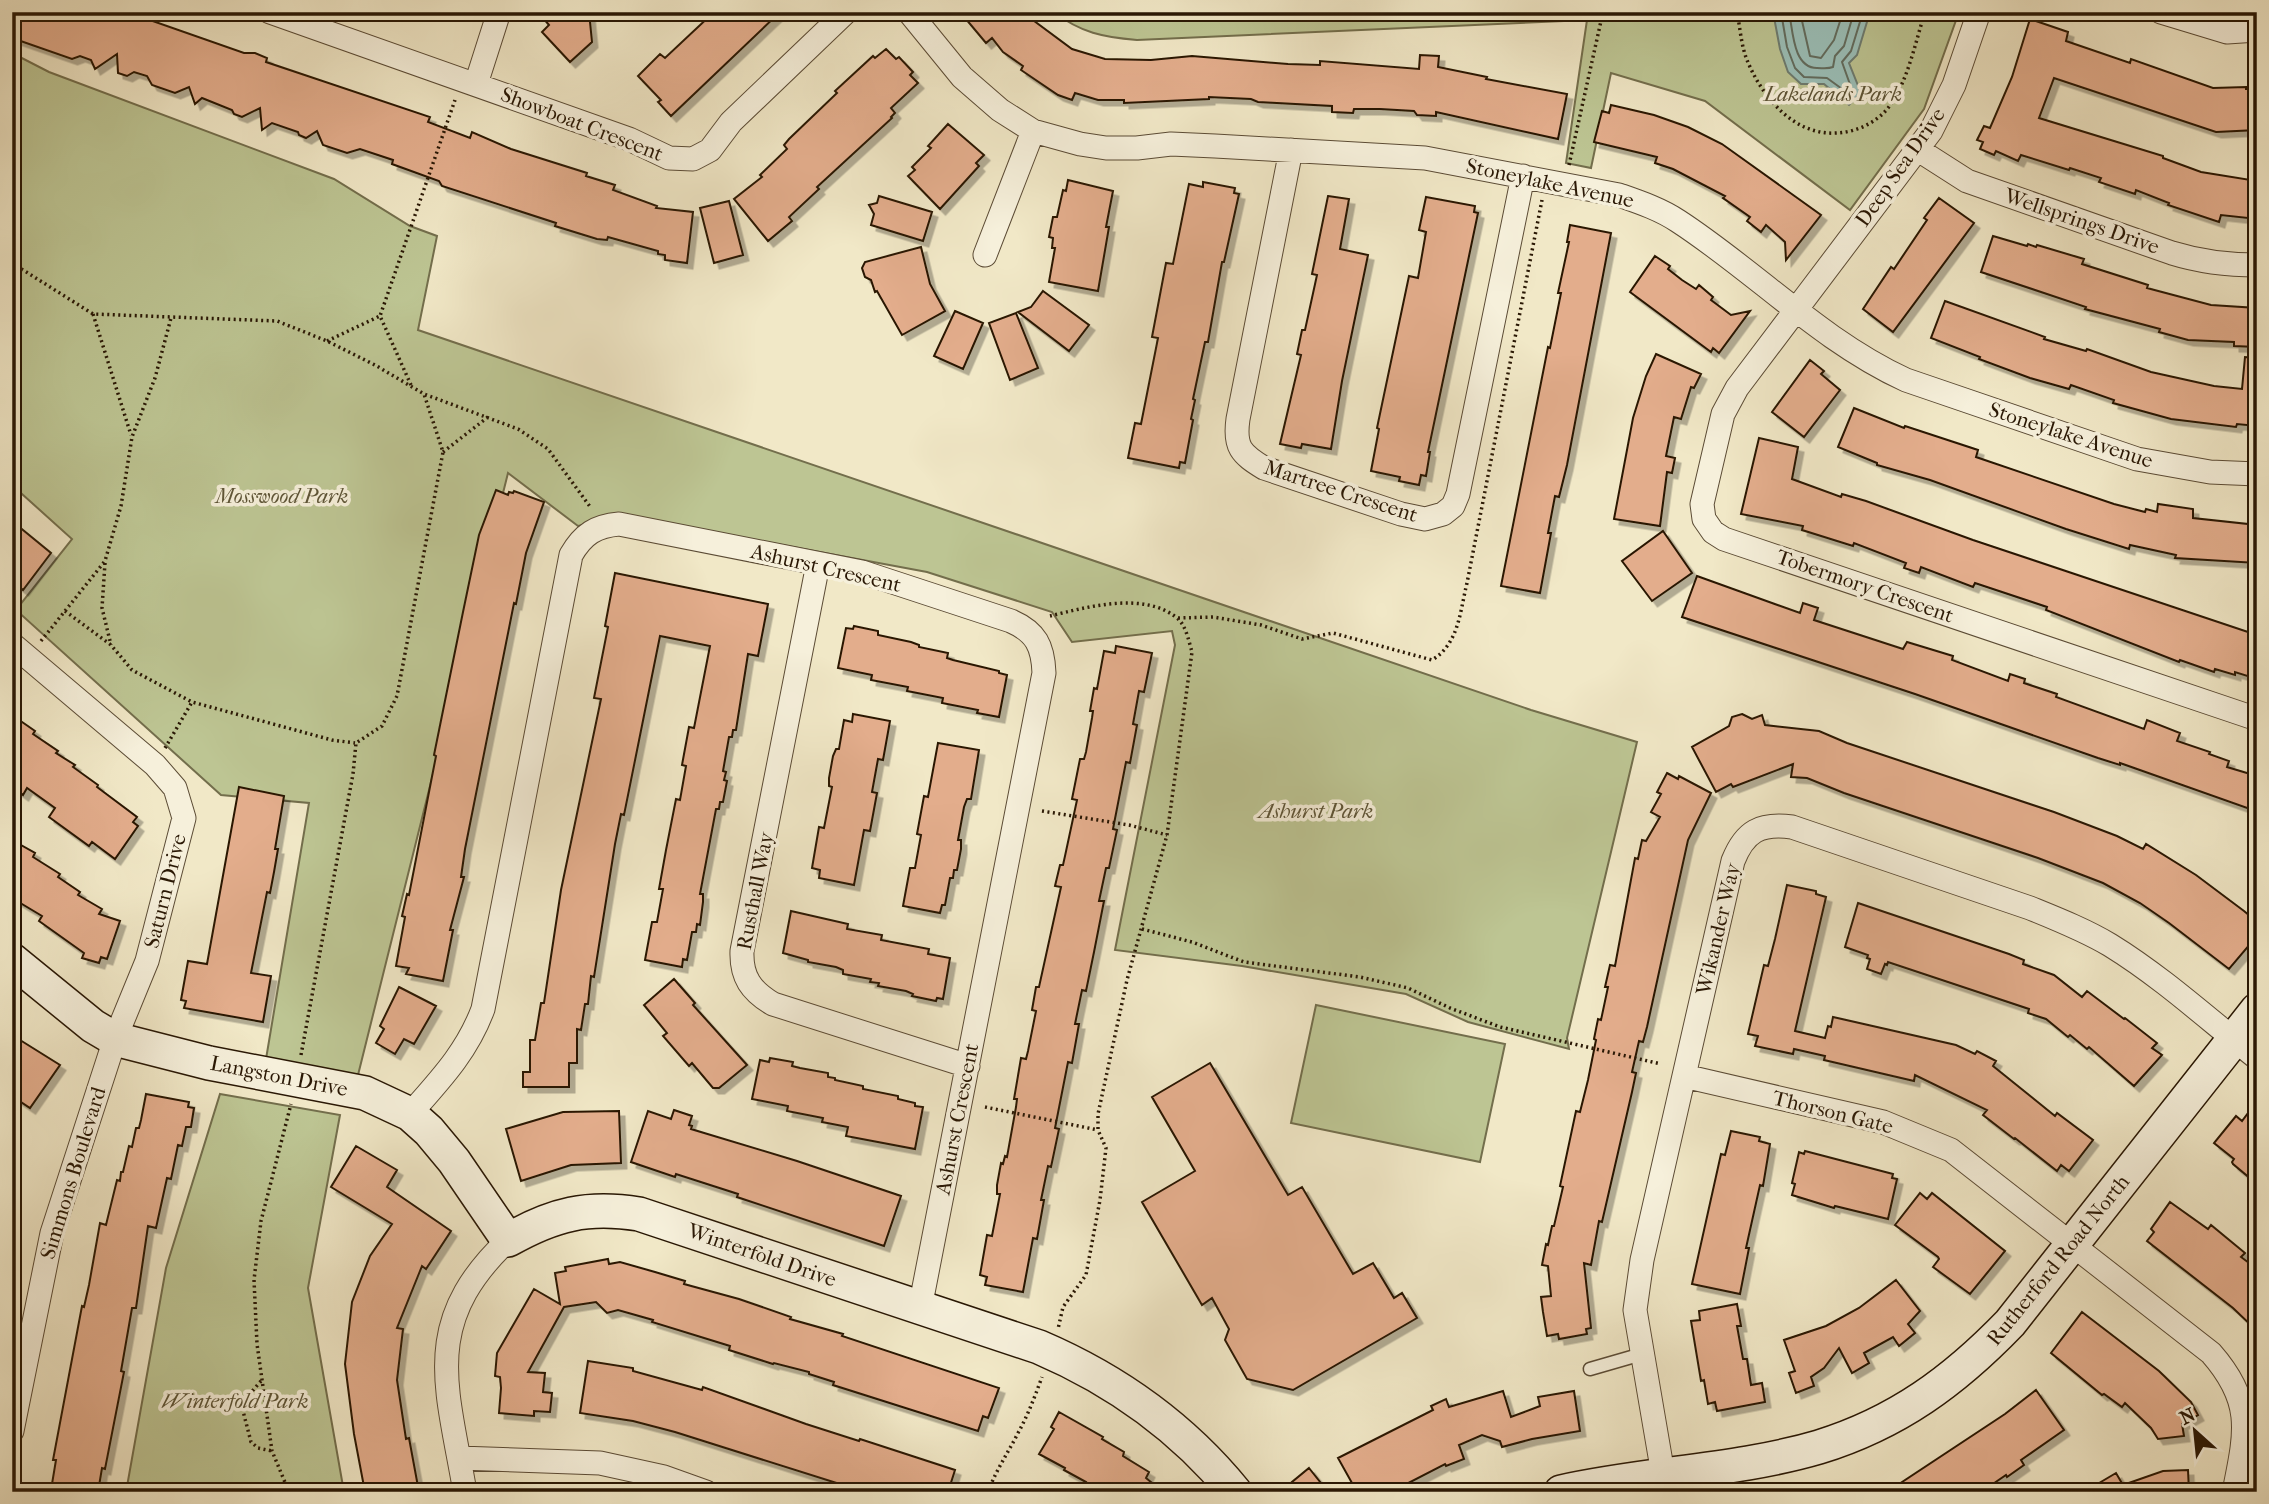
<svg xmlns="http://www.w3.org/2000/svg" width="2269" height="1504" font-family="'IM FELL French Canon',serif">
<defs>
<filter id="shadow"><feDropShadow dx="5.5" dy="5.5" stdDeviation="0" flood-color="#0004"/></filter>
</defs>
<rect width="100%" height="100%" fill="#f1e8c7"/>
<filter id="stains"><feTurbulence type="fractalNoise" baseFrequency=".00286" numOctaves="4"/><feColorMatrix values="0 0 0 0 .2 0 0 0 0 .09 0 0 0 0 .02 0 0 0 .5 -.17"/></filter>
<radialGradient id="worn" r=".72"><stop offset=".6" stop-color="#630" stop-opacity="0"/><stop offset="1" stop-color="#630" stop-opacity=".3"/></radialGradient>
<path fill="#bdc593" stroke="#736e4c" stroke-width="2" d="M1054 12H1959L1924 109 1850 210 1705 101 1611 73 1591 168 1566 163 1587 20 1137 40C1103 37 1081 33 1054 12Z
M12 53 49 72 334 179 410 226 437 236 418 330 1531 710 1637 742 1567 1038 1569 1049 1468 1022 1406 994 1242 966 1115 950 1175 645 1172 631 1072 642 1052 612 927 572 626 516 578 526 508 473 357 1079 266 1059 309 803 221 795 16 610 72 539 12 485Z
M1316 1005 1505 1044 1480 1162 1291 1123Z
M220 1094 340 1115 308 1288 344 1492H126L166 1268Z"/>
<path fill="#9bc0b9" stroke="#6d7c71" stroke-width="2" d="M1773 12H1870L1857 55 1849 63 1861 93 1849 105 1824 84H1801L1788 72 1780 49Z"/>
<g fill="none" stroke-linecap="round" stroke-linejoin="round">
<path stroke="#626c5e" stroke-width="2" d="M1781 12 1787 47 1795 68 1804 77 1827 78 1849 94 1852 90 1842 62 1851 51 1863 12
M1789 12C1793 31 1793 68 1817 68 1823 68 1828 69 1833 67L1835 56 1844 46 1854 12
M1800 12 1810 56 1821 58 1834 40 1843 12"/>
</g>
<path fill="#e3ad8c" stroke="#291704" stroke-width="2" filter="url(#shadow)" d="M18 12H127L244 53H255L267 58 266 62 430 117 428 122 470 138 472 132 511 149 587 173 586 176 615 185 613 190 657 206 656 208 693 212 687 263 665 260V255L658 254V251L608 237 607 240 597 239 555 226 556 223 442 186 439 181 392 164 393 160 360 149 347 153 323 145 317 131 306 138 299 135 298 132 272 123 262 130 260 108 242 117 234 114 232 110 202 98 195 104 189 87 175 93 152 85 147 76 134 72 127 76 118 73 117 54 95 69 91 60 80 56 72 59 12 38V30Z
M538 12H589L592 42 570 62 542 32 549 25Z
M714 12H780L671 116 658 102 661 100 638 76 660 54 665 58Z
M960 12H1022L1072 49 1105 59 1151 60 1192 56 1288 64 1320 65V61L1419 69 1420 55 1439 56 1438 67 1487 77 1486 79 1567 94 1558 139 1436 112V116L1417 115 1414 111 1380 109H1354L1353 113 1332 112V106L1258 102 1251 99 1209 97V99L1124 103V100H1098L1075 93 1072 100 1058 95 1021 70 1023 66 1003 52 992 38 986 43Z
M2030 19 2068 32 2066 41 2130 63 2131 59 2213 88 2246 87V89H2257V130L2216 132 2054 78 2039 118 2163 156V158L2201 172 2257 181V219L2221 215 2219 222 2168 205 2169 203 2136 190 2135 194 2099 182 2101 178 2070 168 2069 170 2021 155 2018 161 1996 151 1994 155 1980 149 1983 142 1977 140 1984 126 1990 128 2012 77Z
M886 49 896 59 899 57 913 72 910 75 918 83 891 108 895 113 891 117 892 118 817 187 819 189 789 217 792 221 768 241 734 199 762 177 760 175 787 149 784 145 789 139 837 93 835 91 873 56 875 58Z
M1611 105 1654 115 1688 127 1722 144 1821 215 1786 260 1785 242 1766 225 1761 232 1747 221 1750 217 1723 198 1725 196 1673 169 1655 163 1657 157 1594 142 1602 111 1609 113Z
M948 124 984 155 976 163 979 166 940 209 908 176 915 170 912 167 931 148 928 146Z
M1068 180 1113 191 1106 227H1109L1098 291 1049 282 1055 248H1052L1053 238 1049 237 1053 217H1057L1063 190 1066 191Z
M1203 182 1235 188 1234 193 1239 194 1224 262H1222L1208 342H1205L1193 399 1195 400 1191 419 1193 420 1185 463 1180 462 1179 468 1128 458 1135 423 1141 424 1158 338 1152 337 1166 263 1173 264 1189 184 1203 187Z
M879 196 932 212 923 241 871 225 874 214 869 205 877 203Z
M1328 196 1349 199 1340 249 1368 255 1342 381 1331 449 1302 444 1301 448 1280 444 1301 355 1297 354 1302 330H1305L1317 275 1312 274Z
M1426 197 1475 206 1474 212 1478 213 1428 452H1430L1426 476 1421 475 1419 485 1399 481 1400 477 1371 471 1379 429 1377 428 1409 276 1418 278 1426 232 1419 230Z
M1939 198 1974 223 1893 332 1863 309 1891 267 1894 269 1927 220 1924 218Z
M729 201 743 255 714 263 700 208Z
M1570 225 1611 233 1567 465 1559 497 1555 496 1548 533H1551L1540 593 1501 586 1548 347 1550 348 1561 293H1558L1569 242H1567Z
M1993 236 2027 246 2028 244 2036 247 2037 245 2084 259 2082 264 2148 285 2147 288 2211 305 2257 308V347L2234 346V342L2188 340 2159 332 2160 329 2085 309 2086 307 1981 272Z
M921 247 930 284 945 311 902 335 877 291 875 292 871 280 865 277 862 268 865 262Z
M1655 256 1670 266 1668 269 1682 280 1696 289 1699 285 1713 297 1711 300 1731 315 1750 311 1719 353 1713 348 1711 352 1630 292Z
M1043 291 1089 325 1069 351 1018 312 1031 307Z
M1945 301 2045 337 2044 339 2086 351 2087 349 2151 372 2214 386 2242 389 2245 357 2257 358V426L2237 424 2236 427 2171 419 2113 403 2114 400 2071 385 2069 389 2030 378 1979 359 1980 357 1931 338Z
M955 311 983 323 963 369 934 356Z
M1016 313 1038 368 1010 380 989 323Z
M1656 354 1701 374 1694 388 1691 387 1681 419 1674 417 1666 456 1675 458 1672 473 1667 472 1660 526 1614 519 1633 418 1646 376Z
M1810 360 1824 371 1821 374 1840 390 1804 437 1772 412Z
M1854 408 1904 428 1905 426 1978 450 1976 457 2114 504 2145 512 2146 509 2157 512 2158 504 2193 509V518L2257 525V563L2175 558 2176 555 2130 545 2129 549 2066 529 1930 480 1877 465V463L1838 447Z
M1759 438 1798 447 1792 479 1841 497 1842 494 1866 501 1973 540 2257 635V679L2235 672V675L2215 669 2214 672 2180 660 2179 662 2046 610 2047 607 1975 583 1973 587 1921 567 1919 573 1904 568 1906 563 1854 543 1853 546 1802 530 1803 526 1741 514Z
M496 490 508 495 509 492 513 493 514 491 544 502 526 553 516 604 514 603 465 849 461 877H464L450 930H453L443 981 406 974 409 968 396 966 405 917 402 916 407 894 409 895 436 756 434 755 463 612 479 535Z
M12 521 51 553 23 590 12 581Z
M1663 531 1692 573 1652 601 1622 561Z
M615 573 768 604 758 656 748 654 736 730H733L732 737H729L723 771 726 772 724 780 727 781 723 802H720L719 809H716L700 894H703V902L700 925 697 924 696 932H692L687 960 683 959 682 967 645 960 652 922H657L663 889H659L666 850 676 799 680 800 686 766 682 765 689 727 694 728 710 646 660 636 624 815 621 814 615 844 594 977 591 976 588 1004H585L581 1030 577 1029V1063H569V1087H523V1072H530V1040H535L541 1003H544L561 890 601 699 594 698 608 627 605 626Z
M1697 576 1800 613 1803 603 1818 608 1814 620 1903 649 1907 642 1953 656 1952 660 2008 681 2010 674 2025 679 2024 683 2057 694 2056 697 2144 729 2147 720 2180 733 2177 741 2210 752 2209 754 2229 761 2227 767 2257 776V785L2250 809 2120 763V765L2098 758 1915 694 1682 617Z
M854 626 878 631V635L911 642 919 645V647L948 653 947 658 953 660 999 671V673L1007 675 999 717 977 713 978 710 942 703 943 698 907 691 908 687 871 680 872 675 838 668 846 628 853 629Z
M1116 646 1152 653 1144 692 1139 691 1133 724 1137 725 1130 763 1126 762 1113 829 1117 830 1109 868H1106L1099 901H1104L1094 952 1086 991 1082 990 1075 1024H1079L1072 1063 1068 1062 1055 1128 1059 1129 1051 1167 1048 1166 1041 1200H1044L1037 1239 1033 1238 1023 1292 985 1285 987 1277 980 1275 987 1235 992 1236 1000 1194H997V1185L1001 1163 1003 1164 1005 1156 1007 1157 1016 1107 1017 1099H1014L1021 1058 1026 1059 1028 1051 1036 1011 1032 1010 1036 987H1039L1061 887 1055 886 1060 865H1063L1065 856 1077 800 1072 799 1080 759H1084L1086 752 1092 718 1093 711H1090L1094 688 1097 689 1104 651 1115 653Z
M853 714 890 721 883 760 878 759 872 792 877 793 870 831 864 830 854 885 819 878 820 870 812 868 819 827 824 828 832 787 829 786V778L833 756 836 749H839L844 720 852 722Z
M1742 714 1752 719 1762 715 1765 725 1819 731 1847 743 2054 812 2117 836 2143 849 2146 844 2196 875 2244 911 2257 922V936L2229 969 2169 923 2140 903 2103 883 2038 858 1844 793 1807 778 1791 777 1793 764 1733 787 1731 784 1716 792 1692 747 1729 726 1732 717Z
M12 715 35 731 33 734 58 751 56 753 75 765 73 767 98 785 97 787 137 817 133 822 138 826 115 859 92 842 89 846 49 817 55 808 27 788 23 795 12 787Z
M938 743 979 750 971 799H967L964 807 958 840H961V849L957 870H954L953 878H950L945 905H942L940 913 903 906 910 868H915L921 835 917 834 924 796 928 797Z
M1667 773 1678 779 1679 776 1711 793 1688 840 1647 1027 1643 1042 1639 1041 1632 1072 1636 1073 1632 1092 1602 1222 1599 1221 1591 1265 1584 1263 1591 1328 1586 1329 1587 1334 1559 1339 1558 1334 1547 1336 1543 1312 1541 1297 1551 1296 1548 1266 1542 1265 1546 1244 1548 1245 1552 1226H1554L1563 1187 1560 1186 1576 1111 1580 1112 1588 1080 1596 1040 1594 1039 1598 1019 1601 1020 1608 987H1605L1610 965 1615 966 1635 858 1638 859 1642 840 1646 841 1660 817 1651 812 1661 794 1657 792Z
M239 787 284 796 275 849H278L274 872 270 893 267 892 251 973 271 976 263 1022 184 1008 186 1001 181 1000 188 961 207 964Z
M12 840 35 853 33 857 60 874 58 877 80 892 78 895 102 909 99 914 120 921 107 959 101 957 99 963 82 958 84 953 39 921 42 916 12 898Z
M1787 885 1816 891V894L1826 897 1795 1031 1825 1038 1828 1026 1831 1027 1833 1017 1956 1045 1975 1054 1977 1051 1996 1061 1993 1066 2055 1116 2057 1113 2093 1140 2069 1171 2061 1165 2057 1171 2015 1138 2014 1139 1983 1115 1987 1110 1915 1075 1914 1081 1824 1060 1825 1056 1794 1049 1793 1054 1755 1046 1758 1036 1748 1034 1764 965 1768 966 1775 939Z
M1858 903 2009 954 2024 960 2023 964 2054 975 2082 997 2087 991 2124 1019 2125 1018 2157 1043 2152 1048 2162 1055 2134 1086 2089 1047 2087 1049 2070 1035 2068 1037 2046 1019 2028 1013 2029 1009 1888 962 1887 965 1885 964 1881 974 1867 969 1870 959 1867 958 1868 955 1845 947Z
M791 911 848 924 847 929 882 935 881 940 929 949 928 954 950 958 943 999 937 998 936 1001 912 996 913 994 906 991 878 986 879 983 870 982 871 979 843 974V970L836 967 808 962V960L783 953Z
M674 979 695 1003 693 1005 747 1065 719 1088H713L692 1063 689 1066 663 1036 667 1033 644 1005Z
M399 987 436 1006 414 1044 404 1039 395 1054 376 1043 384 1029 380 1026Z
M12 1035 60 1065 30 1108 12 1096Z
M770 1058 793 1062 792 1066 800 1068 828 1073V1077L835 1078V1080L863 1086V1089L898 1096V1099L915 1103V1106L923 1107 915 1149 846 1136 848 1127 822 1122 823 1118 787 1111 788 1106 752 1099 760 1060 769 1062Z
M1210 1063 1288 1195 1302 1187 1353 1274 1373 1263 1394 1298 1402 1293 1417 1318 1293 1390 1247 1379 1225 1340 1229 1329 1212 1298 1202 1305 1142 1202 1195 1171 1152 1097Z
M146 1094 189 1102 188 1107 194 1108 191 1127H186L182 1146 178 1145 171 1179 167 1178 156 1228 148 1226 136 1308H132L121 1371 124 1372 105 1469 102 1468 98 1492H55L56 1484H52L56 1460H53L82 1306 84 1307 89 1285 100 1223 106 1225 117 1180 120 1181 121 1172H123L129 1146 132 1147 136 1128H139L141 1120Z
M2257 1101V1184L2233 1164 2232 1162 2234 1159 2214 1143 2236 1116 2242 1121Z
M674 1110 692 1116 689 1125 692 1126 691 1129 797 1161 901 1196 884 1246 737 1197 738 1194 676 1174 675 1177 631 1162 648 1111 671 1119Z
M619 1111 621 1163 571 1165 521 1181 506 1129 563 1112Z
M1731 1131 1760 1137 1759 1141 1770 1144 1763 1186 1760 1185 1746 1248H1749L1740 1294 1692 1284 1721 1154 1725 1155Z
M356 1146 397 1170 387 1187 451 1231 426 1269 422 1266 397 1328 403 1329 397 1380 406 1439 409 1438 419 1492H365L354 1434 345 1364 352 1302 370 1256 392 1224 331 1187Z
M1805 1151 1893 1174 1892 1178 1897 1179 1888 1219 1835 1206 1834 1208 1792 1195 1795 1184 1792 1183 1799 1152 1804 1154Z
M1920 1193 1927 1199 1932 1193 2005 1251 1970 1294 1933 1267 1939 1259 1938 1257 1895 1225Z
M2170 1202 2208 1229 2211 1225 2245 1253 2241 1257 2257 1269V1331L2233 1308 2147 1241 2154 1232 2151 1229Z
M608 1259 609 1264 620 1262 655 1272 685 1281 684 1284 739 1299 791 1317 790 1319 843 1334 842 1336 999 1388 988 1418 983 1416 978 1431 833 1385 834 1382 809 1374V1372L774 1363 773 1364 729 1350 730 1346 652 1322 653 1320 618 1310 607 1313 596 1302 564 1307 528 1372 545 1373 543 1392 552 1393 550 1412 534 1411V1416L499 1413 501 1388 500 1377 495 1376 497 1353 534 1289 560 1304 555 1273 566 1271 565 1267Z
M1896 1280 1920 1311 1908 1324 1915 1333 1899 1346 1893 1337 1864 1353 1869 1363 1852 1373 1839 1348 1824 1368 1811 1377 1814 1386 1796 1393 1789 1373 1795 1371 1784 1340 1826 1326 1859 1308Z
M1737 1304 1741 1326H1737L1743 1359H1747L1751 1385 1762 1383 1765 1402 1717 1411 1715 1402 1708 1404 1704 1380 1701 1381 1691 1321 1700 1320 1699 1311Z
M2082 1312 2159 1371 2191 1402 2198 1415 2182 1424 2184 1436 2158 1439 2151 1428 2125 1403 2122 1407 2104 1394 2102 1395 2051 1353Z
M588 1361 633 1368V1371L702 1390 703 1387 806 1424 859 1441 860 1439 955 1470 948 1492H851L843 1489V1485L675 1432 633 1421 580 1413Z
M2036 1390 2064 1430 2021 1460 2024 1465 2007 1477 2006 1475 1987 1488 1984 1484 1973 1492H1887L2005 1414Z
M1503 1391 1511 1417 1540 1406 1538 1397 1574 1391 1580 1431 1532 1439 1502 1447 1500 1441 1482 1435 1459 1445 1464 1459 1446 1466 1445 1464 1391 1492H1357L1338 1458 1433 1410 1431 1406 1446 1399 1449 1407Z
M1059 1412 1103 1437 1102 1439 1124 1452 1123 1456 1149 1472 1146 1478 1163 1492H1098L1085 1484 1086 1482 1064 1470 1065 1468 1039 1454 1054 1429 1051 1427Z
M1309 1468 1328 1492H1300L1292 1482Z
M2188 1470 2189 1492H2084L2116 1473 2123 1485 2163 1471Z"/>
<g fill="none" stroke-linecap="round" stroke-linejoin="round">
<g stroke="#5b4b35" stroke-width="15">
<path id="lane" d="M1590 1369 1642 1354"/>
</g>
<g stroke="#5b4b35" stroke-width="25">
<path id="street" d="M270 12 629 139 669 158 693 159 710 150 731 122 846 12
M909 12 962 77 1000 110 1033 131 1080 144 1106 148H1137L1171 144 1215 146 1425 158 1619 195C1639 202 1660 209 1678 221 1755 271 1821 341 1906 380L2137 459 2210 472 2257 474
M1979 12 1954 85 1931 131 1737 388 1723 414 1702 504 1704 519 1713 532 1724 539 2257 719
M2161 12 2227 32 2257 30
M476 84 499 12
M1917 149 1967 181 2172 253C2201 262 2227 265 2257 265
M1291 150 1238 419C1234 447 1241 454 1264 468L1401 514 1425 519 1443 514 1453 506 1458 494 1523 176
M985 255 1033 131
M818 564 742 951C741 977 751 991 773 1004L968 1066
M12 644 155 765 175 788 184 818 147 961 115 1039 52 1233 12 1431
M1684 1076 1883 1122 1951 1150 2211 1353C2254 1402 2246 1432 2234 1492
M410 1114C440 1080 467 1052 483 1009L571 555C583 534 596 526 619 524L862 572 1011 621C1036 632 1043 646 1044 673L920 1308
M459 1458 600 1463 664 1477 706 1492
M1663 1474 1635 1310 1642 1260 1733 861C1745 831 1760 823 1792 827L2030 908C2057 919 2085 930 2110 945 2162 977 2209 1020 2257 1058
M465 1492C447 1386 420 1323 508 1240"/>
</g>
<g stroke="#291704" stroke-width="36">
<path id="secondary" d="M12 960 93 1026 115 1039 209 1063 365 1093 410 1114 429 1131 454 1161 508 1240C554 1214 587 1206 639 1214L1039 1347C1116 1380 1182 1427 1235 1492
M1561 1492C1645 1473 1738 1471 1819 1447 1897 1423 1954 1381 2010 1323L2257 1010"/>
</g>
<path stroke="#291704" stroke-width="3.5" stroke-dasharray="2 3.5" stroke-linecap="butt" d="M1737 12C1740 27 1741 45 1747 60 1762 97 1794 136 1837 133 1856 132 1876 123 1888 108 1908 82 1915 43 1925 12
M1569 165 1603 12
M12 263 93 314 277 321 327 341 375 365 424 394 518 429 548 449 591 508
M93 314 131 435
M327 341 380 316
M411 385 380 316 455 100
M443 452 488 417
M105 563 102 608 111 645
M65 611 111 645 132 670 192 702 332 740 355 743
M1050 616C1087 607 1144 591 1177 618 1186 625 1189 642 1192 652L1167 835 1127 980 1098 1114V1130L1106 1148 1100 1200 1086 1275 1063 1307 1058 1329
M1178 618 1213 617 1261 625 1302 639 1333 633 1432 660C1459 644 1460 611 1467 583L1542 200
M41 641 105 561 121 506 132 437 155 378 171 318
M165 748 192 702
M1042 811 1129 825 1167 835
M1142 929 1192 942 1244 962 1360 977 1408 988 1450 1008 1500 1027 1661 1064
M301 1055 353 774 356 743 382 726 397 696 443 452 424 394
M985 1107 1098 1130
M261 1381 248 1396 243 1411 251 1442 258 1448 272 1451
M289 1492 272 1451 257 1344 254 1280 261 1221 291 1104
M988 1492C996 1470 1008 1453 1018 1433 1028 1415 1035 1396 1042 1377"/>
<use href="#lane" stroke="#f6f0db" stroke-width="12"/>
<use href="#street" stroke="#f6f0db" stroke-width="23"/>
<use href="#secondary" stroke="#f6f0db" stroke-width="33"/>
</g>
<g text-anchor="middle" stroke-width="7" stroke-linejoin="round" paint-order="stroke">
<g font-size="21" font-style="italic" fill="#5d5436" stroke="#f6f0db">
<text x="1833" y="101">Lakelands Park</text>
<text x="282" y="503">Mosswood Park</text>
<text x="1316" y="818">Ashurst Park</text>
<text x="235" y="1408">Winterfold Park</text>
</g>
<g font-size="21" fill="#291704" stroke="#f6f0db">
<text transform="translate(582 124) rotate(21)" y="7">Showboat Crescent</text>
<text transform="translate(1900 167) rotate(-55)" y="7">Deep Sea Drive</text>
<text transform="translate(1550 183) rotate(12)" y="7">Stoneylake Avenue</text>
<text transform="translate(2082 221) rotate(19)" y="7">Wellsprings Drive</text>
<text transform="translate(2071 435) rotate(18)" y="7">Stoneylake Avenue</text>
<text transform="translate(1341 491) rotate(18)" y="7">Martree Crescent</text>
<text transform="translate(826 568) rotate(13)" y="7">Ashurst Crescent</text>
<text transform="translate(1865 586) rotate(19)" y="7">Tobermory Crescent</text>
<text transform="translate(165 891) rotate(-76)" y="7">Saturn Drive</text>
<text transform="translate(755 891) rotate(-79)" y="7">Rusthall Way</text>
<text transform="translate(1718 929) rotate(-77)" y="7">Wikander Way</text>
<text transform="translate(279 1076) rotate(11)" y="7">Langston Drive</text>
<text transform="translate(1833 1112) rotate(14)" y="7">Thorson Gate</text>
<text transform="translate(957 1119) rotate(-79)" y="7">Ashurst Crescent</text>
<text transform="translate(73 1173) rotate(-73)" y="7">Simmons Boulevard</text>
<text transform="translate(762 1255) rotate(19)" y="7">Winterfold Drive</text>
<text transform="translate(2058 1260) rotate(-51)" y="7">Rutherford Road North</text>
</g>
</g>
<rect width="2269" height="1504" fill="none" stroke="#f1e8c7" stroke-width="42"/>
<rect x="14" y="14" width="2241" height="1476" fill="none" stroke="#291704" stroke-width="3.5"/>
<rect x="21" y="21" width="2227" height="1462" fill="none" stroke="#291704" stroke-width="2"/>
<g transform="translate(2195 1431) rotate(333)" stroke="#f6f0db" stroke-width="5" paint-order="stroke">
<path d="M0-5L12 26L0 18L-12 26Z" fill="#291704"/>
<text y="-10" font-size="19" font-weight="bold" text-anchor="middle" fill="#291704">N</text>
</g>
<rect width="100%" height="100%" filter="url(#stains)"/>
<rect width="100%" height="100%" fill="url(#worn)"/>
</svg>
